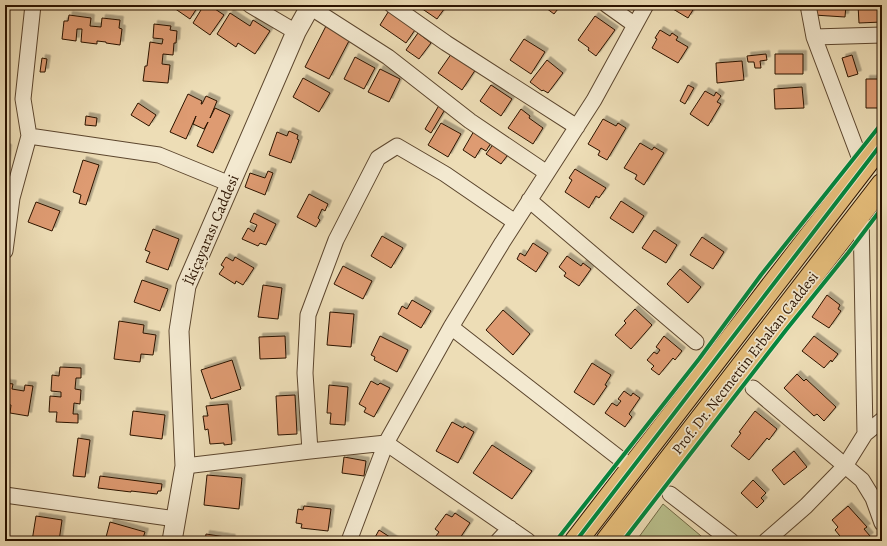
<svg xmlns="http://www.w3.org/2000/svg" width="887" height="546" font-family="Alegreya,serif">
<defs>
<filter id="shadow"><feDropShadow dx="3.5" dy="-3.5" stdDeviation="0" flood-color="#0004"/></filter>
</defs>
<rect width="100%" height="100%" fill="#edddb6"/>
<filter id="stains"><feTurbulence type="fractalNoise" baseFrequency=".005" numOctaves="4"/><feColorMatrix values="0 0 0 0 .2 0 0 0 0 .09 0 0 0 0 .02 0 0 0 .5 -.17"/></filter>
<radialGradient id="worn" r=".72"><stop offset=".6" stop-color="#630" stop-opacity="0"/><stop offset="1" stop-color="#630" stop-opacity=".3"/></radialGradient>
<path fill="#b9c08d" stroke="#726a46" d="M663 504 707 541H636Z"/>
<path fill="#de9b72" stroke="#2b1300" filter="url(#shadow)" d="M175 5H199L190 19 174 8Z
M204 5H209L224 15 210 35 193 23Z
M423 5H447L437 19 421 8Z
M542 5H561L554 14Z
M669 5H696L688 18 668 6Z
M814 5H846L845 17 814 15Z
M858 5H882V22L859 23Z
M390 9 417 27 406 43 380 25Z
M230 13 250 26 253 20 270 31 255 54 238 43 236 47 217 34Z
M69 15 91 18 90 26 101 27 102 18 120 20 119 28 122 29 120 45 106 43V42L97 41V44L81 42 82 29H77L76 41 62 39 64 21H68Z
M595 16 615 30 596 56 588 50 589 48 578 40Z
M154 24 171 26 170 30 177 31 176 43H174L173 55 163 54 162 64 170 65 168 83 143 81 145 66H147L150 42 162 44 163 39 153 38Z
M326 26 350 39 329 79 305 67Z
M660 30 670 36 672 33 678 37 676 40 688 47 678 63 652 48 657 39 655 38Z
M418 33 431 43 419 59 406 50Z
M524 39 545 52 531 74 510 60Z
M454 50 478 66 462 90 438 73Z
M766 54 767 60 760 61 761 68H755L754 62H748L747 56Z
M775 54H803V74H775Z
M852 55 858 74 848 77 842 58Z
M355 57 375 68 364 89 344 79Z
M42 58 47 59 45 72H40Z
M547 60 563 73 548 93 543 90 542 91 530 82Z
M742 61 744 80 717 83 716 63Z
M380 69 400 79 389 102 368 92Z
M303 78 330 93 319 112 293 97Z
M866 79H882V108H866Z
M491 85 512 99 501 116 480 101Z
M688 85 694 88 685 104 680 101Z
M802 87 804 108 775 109 774 89Z
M705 91 714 96 716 92 721 96 717 102 721 104 708 126 690 114Z
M188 94 202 101 201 104H202L206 96 217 101 210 118 215 108 230 115 213 153 197 146 208 122 204 129 193 124 196 116 186 139 170 132Z
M441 102 447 106 431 133 425 129Z
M138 103 156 115 149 126 131 115Z
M521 109 530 116 529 118 543 128 533 144 508 128Z
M86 116 97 118 96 126 85 125Z
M603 119 616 126 618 123 626 128 607 160 598 155 600 151 588 144Z
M441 123 461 134 448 157 428 145Z
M289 131 298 135 297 139 299 140 291 163 269 155 277 132 287 136Z
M474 131 494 138 486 151 481 148 475 158 463 150Z
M495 142 510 152 501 164 486 154Z
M640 143 652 150 654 147 664 153 644 185 635 179 637 175 624 168Z
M5 147 8 148 6 172H5Z
M83 160 99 165 86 205 79 203 81 195 73 192Z
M575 169 606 188 599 198 596 196 589 208 565 192 572 180 569 178Z
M268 171 273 173 265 195 245 187 250 173 265 178Z
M309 194 328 204 325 211 322 209 318 218 320 220 316 227 297 217Z
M621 201 644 216 633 233 610 218Z
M36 202 60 211 52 231 28 222Z
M254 213 276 224 266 245 260 243 258 246 242 239 248 228 254 232 257 225 250 222Z
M153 229 179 239 168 270 146 262 150 252 145 250Z
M654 230 677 245 666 263 642 248Z
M382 236 403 248 391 268 371 256Z
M702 237 724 252 713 269 690 255Z
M533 243 548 253 536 272 517 259 520 253 525 256Z
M567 256 581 266 583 263 591 269 579 286 564 276 566 273 559 267Z
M226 257 233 261 235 257 254 268 243 285 236 281 235 284 219 274 224 267 221 265Z
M343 266 372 281 363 299 334 284Z
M680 269 701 287 688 303 667 284Z
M142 280 168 289 160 311 134 302Z
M263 285 282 288 278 319 258 317Z
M827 295 840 305 838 309 841 311 829 328 812 317Z
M412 300 431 311 421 328 398 314 402 306 407 309Z
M635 309 652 325 631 349 615 335 626 323 624 321Z
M503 310 530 334 513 355 486 330Z
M330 312 354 314 351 347 327 345Z
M119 321 144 325 143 333 156 335 153 355 141 354 140 362 114 359Z
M285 336 286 358 260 359 259 337Z
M380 336 408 350 397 372 374 360 375 357 371 355Z
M664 336 682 351 675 360 673 358 659 375 651 369 654 366 647 360 654 352 657 354 660 350 656 347Z
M814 336 838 354 832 362 831 360 824 368 802 351Z
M232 360 241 389 211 399 201 370Z
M592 363 611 375 605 385 607 386 594 405 574 392Z
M60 367 81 368V378H76L75 389 81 390 80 404 74 403 73 414H78V423L56 422 57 412H49L50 396 61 397V392L51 391 52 375 59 376Z
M797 374 804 381 806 379 836 407 824 421 817 414 814 416 784 388Z
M371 381 378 385 380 383 390 388 374 417 364 412 366 408 359 404Z
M6 383 13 384 12 389 24 391 25 385 33 386 28 416 10 413 11 405 5 404Z
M329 385 348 387 345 425 330 424 331 413H327Z
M624 391 631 396 633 393 640 398 629 414 632 417 625 427 605 413 612 403 617 406 621 401 618 399Z
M295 395 297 434 278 435 276 396Z
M228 404 232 444 224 445V443L210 444 208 429 205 430 203 416H208L206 406Z
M133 411 165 415 162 439 130 435Z
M755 411 777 429 769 440 767 438 749 460 731 446 741 433 739 432Z
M452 422 463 428 464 426 474 432 458 463 436 451Z
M78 438 90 440 85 477 73 476Z
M492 445 532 471 512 499 473 473Z
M794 451 807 467 784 485 772 470Z
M344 457 366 461 364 476 342 473Z
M207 475 242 478 239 509 204 505Z
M100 476 162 484 161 491H158L157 494 131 491V492L98 488Z
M753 480 766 493 761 498 764 501 757 508 741 493Z
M304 506 331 509 328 531 301 528 302 524 296 523 298 509 303 510Z
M848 506 867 527 864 529 870 536 864 541H844L835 530 838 527 832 520Z
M455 513 470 523 458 541H434L433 540 439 532 435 529 446 514 452 517Z
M36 516 62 520 59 541H32Z
M110 522 145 532 142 541H105Z
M379 530 396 541H373Z
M206 534 232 538 231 541H205Z"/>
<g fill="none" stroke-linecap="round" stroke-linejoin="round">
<g stroke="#5c462e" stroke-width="17">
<path id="minor" d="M250 5 296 32
M392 5 446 43 577 127
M607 5 635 25
M808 5 814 37 863 167
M310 7 388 57 470 121 547 173
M814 37 882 35
M29 136 159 155 230 184
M529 200 696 342
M5 201 12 198 29 136 23 99 33 5
M861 213 865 434
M5 251 12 198
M451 327 632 468
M753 388 862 480 873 498 882 523
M310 451 305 373 308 315 336 240 378 158 397 146 445 174 515 222
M185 466 310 451 386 443 528 541
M670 494 731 541
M5 495 176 519
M349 541 386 443 451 327 502 243 594 100 646 5
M498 541 510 528
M766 541 806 506 845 466 865 434 882 420"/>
</g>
<g stroke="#5c462e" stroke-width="21">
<path id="tertiary" d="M172 541 185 466 179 331 186 286 296 32 311 5"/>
</g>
<g stroke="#2b1300" stroke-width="24">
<path id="primary" d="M576 541 882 143
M607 541 882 185"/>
</g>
<use href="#minor" stroke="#f3e9d0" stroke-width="15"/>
<use href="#tertiary" stroke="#f3e9d0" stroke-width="19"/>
<use href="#primary" stroke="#e6be7b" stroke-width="22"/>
<g stroke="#f3e9d0" stroke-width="6">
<path id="cycleway" d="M556 541 699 359 761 275 882 123
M576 541 882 143
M623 541 786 330 848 253 882 208"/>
</g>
<use href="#cycleway" stroke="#00873e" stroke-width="4"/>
</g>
<g text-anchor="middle" stroke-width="3.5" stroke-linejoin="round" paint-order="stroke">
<g font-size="15" fill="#2b1300" stroke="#f3e9d0">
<text transform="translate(211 230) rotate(-67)" y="5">İkiçayarası Caddesi</text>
<text transform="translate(745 363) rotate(-52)" y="5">Prof. Dr. Necmettin Erbakan Caddesi</text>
</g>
</g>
<rect width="887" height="546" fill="none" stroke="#edddb6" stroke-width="20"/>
<rect x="6" y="6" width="875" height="534" fill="none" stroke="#2b1300" stroke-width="2"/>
<rect x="10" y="10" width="867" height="526" fill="none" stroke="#2b1300"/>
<rect width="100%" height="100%" filter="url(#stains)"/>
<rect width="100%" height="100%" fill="url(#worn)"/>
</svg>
